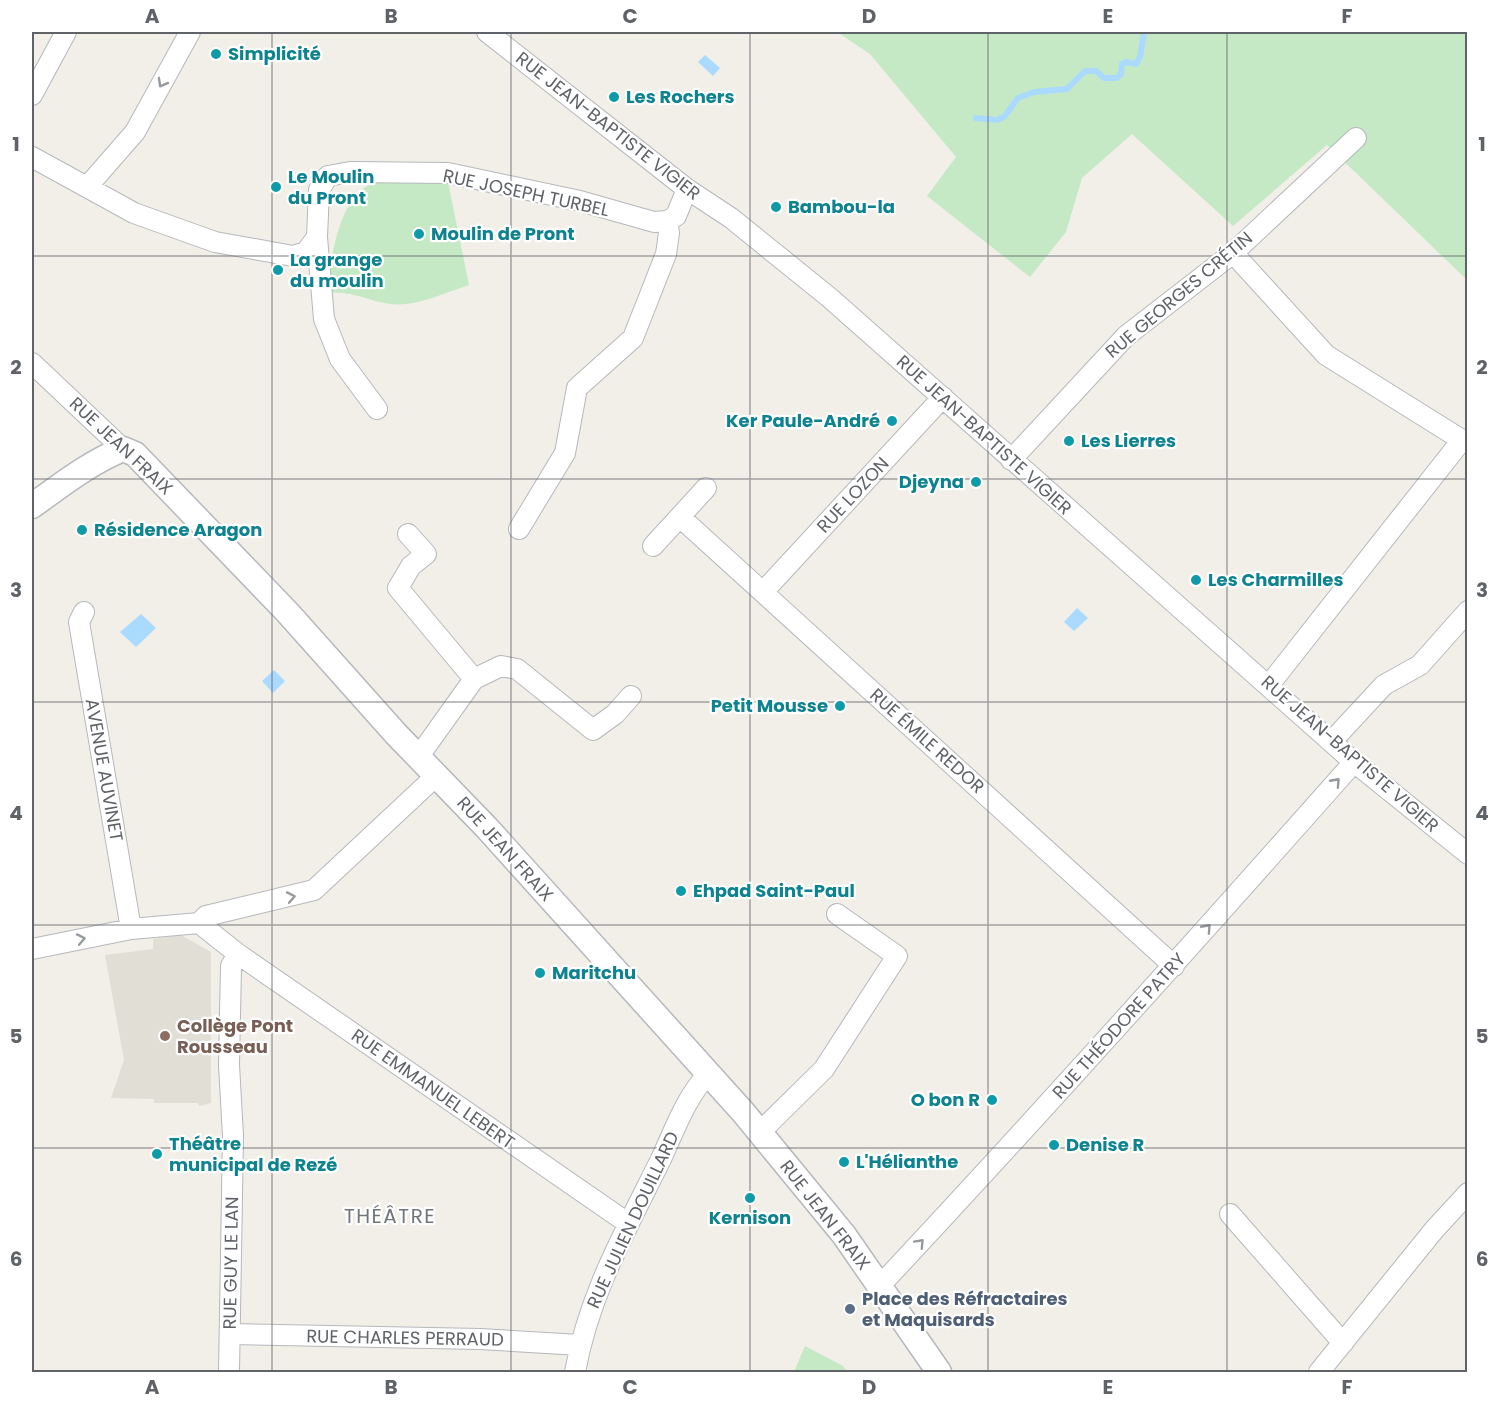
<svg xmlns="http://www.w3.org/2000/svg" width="1499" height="1404" font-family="Poppins,sans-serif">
<rect width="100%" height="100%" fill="#f1efe8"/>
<path fill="#e1ded6" d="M181 935 211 952V1103L199 1106 198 1103H154V1099L111 1098 124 1060 105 955 153 949V939Z"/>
<path fill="#c5e8c5" d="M837 32H1467V280L1327 145 1233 226 1132 134 1082 178 1066 232 1030 277 927 196 956 157 870 54Z
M448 182 469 285C444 293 416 307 390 304 367 301 347 288 325 294 332 261 337 197 373 183 385 179 432 182 448 182Z
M805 1346 843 1366 847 1372H794Z"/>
<path fill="#aadaff" d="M705 55 720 68 713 76 698 62Z
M1077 608 1088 618 1074 631 1064 622Z
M141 614 156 628 136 647 120 632Z
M274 670 285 681 273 693 262 681Z"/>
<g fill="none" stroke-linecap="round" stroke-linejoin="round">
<path stroke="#aadaff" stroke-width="6" d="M976 118 997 120 1004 117 1018 98 1034 92 1067 89 1085 71H1096L1104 78H1117L1121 74 1122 64 1126 62 1136 64 1140 57 1144 32"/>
<g stroke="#b5b8bc" stroke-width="22">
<path id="minor" d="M487 32 687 189 731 218 830 298 1354 762 1468 854
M32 95 66 32
M32 157 134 213 215 242 293 256 306 252 317 237
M87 187 135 132 190 32
M1233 253 1326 355 1462 440 1269 685
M32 363 123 449
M377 409 340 359 324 319 317 237 319 190 328 176 350 172 448 173 580 201 654 222 667 221 676 216 687 189
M1011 460 1126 336 1233 253 1356 138
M680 517 1174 966
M519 529 565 453 577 388 633 338 666 254 669 233 667 221
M408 534 426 554 411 566 398 588 474 679
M653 546 706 488
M763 592 943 397
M84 612 79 622 131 929
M1332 741 1384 685 1420 665 1468 611
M419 756 474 679 501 666 517 669 593 730 615 714 631 696
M199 923 238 954 629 1224
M32 949 131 929 199 923 206 916 314 890 437 775
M760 1132 824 1069 897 956 837 914
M1230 1214 1343 1343
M878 1284 888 1277C1046 1108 1200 936 1354 762
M230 1334 480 1339 580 1345
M229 1372 233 1136 229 1065 231 966 238 954
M575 1372C589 1294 626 1230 661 1159 674 1131 686 1097 708 1074
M1319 1372 1434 1230 1468 1193"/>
</g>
<g stroke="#b5b8bc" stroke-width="27">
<path id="tertiary" d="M32 506C61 485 89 463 123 449L135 454 288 613 396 734 487 828 743 1112 844 1235 939 1372"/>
</g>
<use href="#minor" stroke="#fff" stroke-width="20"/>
<use href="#tertiary" stroke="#fff" stroke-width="24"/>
</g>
<defs><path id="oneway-chevron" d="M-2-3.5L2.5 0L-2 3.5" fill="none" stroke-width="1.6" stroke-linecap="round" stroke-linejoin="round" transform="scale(1.5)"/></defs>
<g stroke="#979a9d">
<use href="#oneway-chevron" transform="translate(162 83) rotate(119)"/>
<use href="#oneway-chevron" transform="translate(1336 782) rotate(-48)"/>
<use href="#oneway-chevron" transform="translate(291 897) rotate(-11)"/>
<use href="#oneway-chevron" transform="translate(1207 928) rotate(-48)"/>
<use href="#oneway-chevron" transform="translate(81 939) rotate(-11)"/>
<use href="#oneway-chevron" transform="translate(920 1243) rotate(-47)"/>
</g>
<path fill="none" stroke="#5f6368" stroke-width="1.5" stroke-opacity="0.55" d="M272 32V1372M511 32V1372M750 32V1372M988 32V1372M1227 32V1372M32 256H1468M32 479H1468M32 702H1468M32 925H1468M32 1148H1468"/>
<g fill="#0f9aa8" stroke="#fff" stroke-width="2">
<circle cx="216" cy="54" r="6"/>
<circle cx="614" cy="97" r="6"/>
<circle cx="276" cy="187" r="6"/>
<circle cx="776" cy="207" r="6"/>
<circle cx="419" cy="234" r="6"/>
<circle cx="278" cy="270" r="6"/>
<circle cx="892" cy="421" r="6"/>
<circle cx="1069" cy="441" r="6"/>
<circle cx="976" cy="482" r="6"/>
<circle cx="82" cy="530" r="6"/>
<circle cx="1196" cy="580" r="6"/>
<circle cx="840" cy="706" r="6"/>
<circle cx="681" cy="891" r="6"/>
<circle cx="540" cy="973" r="6"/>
<circle cx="992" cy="1100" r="6"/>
<circle cx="1054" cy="1145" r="6"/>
<circle cx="157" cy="1154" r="6"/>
<circle cx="844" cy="1162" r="6"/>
<circle cx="750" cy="1198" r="6"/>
</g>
<circle fill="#8d6e63" stroke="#fff" stroke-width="2" cx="165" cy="1036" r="6"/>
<circle fill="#5c6f8a" stroke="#fff" stroke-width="2" cx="850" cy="1309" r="6"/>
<g text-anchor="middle" stroke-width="4.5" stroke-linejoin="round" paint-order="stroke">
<g font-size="18" font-weight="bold" fill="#0d838f" stroke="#fff" text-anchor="start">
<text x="228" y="60">Simplicité</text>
<text x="626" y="103">Les Rochers</text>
<text x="288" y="183">Le Moulin<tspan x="288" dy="21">du Pront</tspan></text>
<text x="788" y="213">Bambou-la</text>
<text x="431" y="240">Moulin de Pront</text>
<text x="290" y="266">La grange<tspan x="290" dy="21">du moulin</tspan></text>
<text x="880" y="427" text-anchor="end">Ker Paule-André</text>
<text x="1081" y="447">Les Lierres</text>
<text x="964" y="488" text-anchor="end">Djeyna</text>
<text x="94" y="536">Résidence Aragon</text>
<text x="1208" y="586">Les Charmilles</text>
<text x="828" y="712" text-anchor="end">Petit Mousse</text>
<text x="693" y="897">Ehpad Saint-Paul</text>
<text x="552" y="979">Maritchu</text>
<text x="980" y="1106" text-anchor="end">O bon R</text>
<text x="169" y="1150">Théâtre<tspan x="169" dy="21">municipal de Rezé</tspan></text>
<text x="1066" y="1151">Denise R</text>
<text x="856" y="1168">L'Hélianthe</text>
<text x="750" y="1224" text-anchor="middle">Kernison</text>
</g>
<g font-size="18" fill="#5f6368" stroke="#fff">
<text transform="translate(608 126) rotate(38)" y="6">RUE JEAN-BAPTISTE VIGIER</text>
<text transform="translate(526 193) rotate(12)" y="6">RUE JOSEPH TURBEL</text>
<text transform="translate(1179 295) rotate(-40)" y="6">RUE GEORGES CRÉTIN</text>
<text transform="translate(984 435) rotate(42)" y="6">RUE JEAN-BAPTISTE VIGIER</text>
<text transform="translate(121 446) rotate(43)" y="6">RUE JEAN FRAIX</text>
<text transform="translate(853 495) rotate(-47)" y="6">RUE LOZON</text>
<text transform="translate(927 741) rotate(42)" y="6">RUE ÉMILE REDOR</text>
<text transform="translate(1350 754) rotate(41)" y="6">RUE JEAN-BAPTISTE VIGIER</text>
<text transform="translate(104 770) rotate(80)" y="6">AVENUE AUVINET</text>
<text transform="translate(505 849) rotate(48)" y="6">RUE JEAN FRAIX</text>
<text transform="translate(1119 1026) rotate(-48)" y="6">RUE THÉODORE PATRY</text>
<text transform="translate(433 1089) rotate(35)" y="6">RUE EMMANUEL LEBERT</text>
<text transform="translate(825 1215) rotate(52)" y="6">RUE JEAN FRAIX</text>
<text transform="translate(633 1220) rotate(-65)" y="6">RUE JULIEN DOUILLARD</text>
<text transform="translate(231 1263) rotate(-89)" y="6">RUE GUY LE LAN</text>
<text transform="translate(405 1338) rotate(1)" y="6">RUE CHARLES PERRAUD</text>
</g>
<g font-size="18" font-weight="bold" fill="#785e54" stroke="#fff" text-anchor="start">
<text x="177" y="1032">Collège Pont<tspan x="177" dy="21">Rousseau</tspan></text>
</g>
<g font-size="18" font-weight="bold" fill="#4e5e75" stroke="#fff" text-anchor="start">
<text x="862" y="1305">Place des Réfractaires<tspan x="862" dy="21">et Maquisards</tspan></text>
</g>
<g font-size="20" letter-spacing="1.5" fill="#70757a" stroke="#fff">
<text x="390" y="1223">THÉÂTRE</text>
</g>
</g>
<rect width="1499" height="1404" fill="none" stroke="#ffffff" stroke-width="66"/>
<rect x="33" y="33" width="1433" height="1338" fill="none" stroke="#5f6368" stroke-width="2"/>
<g font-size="20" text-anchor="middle" font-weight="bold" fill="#5f6368">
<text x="152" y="23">A</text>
<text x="391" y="23">B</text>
<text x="630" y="23">C</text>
<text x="869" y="23">D</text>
<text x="1108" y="23">E</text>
<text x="1347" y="23">F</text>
<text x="16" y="151">1</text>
<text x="1482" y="151">1</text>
<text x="16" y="374">2</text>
<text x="1482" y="374">2</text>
<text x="16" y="597">3</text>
<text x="1482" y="597">3</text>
<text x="16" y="820">4</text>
<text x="1482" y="820">4</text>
<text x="16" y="1043">5</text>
<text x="1482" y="1043">5</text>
<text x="16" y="1266">6</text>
<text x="1482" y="1266">6</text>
<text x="152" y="1394">A</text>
<text x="391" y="1394">B</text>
<text x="630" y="1394">C</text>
<text x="869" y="1394">D</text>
<text x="1108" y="1394">E</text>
<text x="1347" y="1394">F</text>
</g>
</svg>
